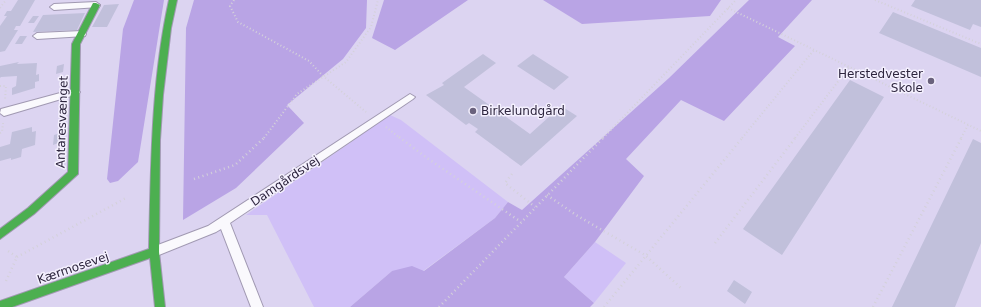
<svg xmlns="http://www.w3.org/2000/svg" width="981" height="307" font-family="'DejaVu Sans',sans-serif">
<rect width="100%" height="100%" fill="#dcd4f1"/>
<path fill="#d0c0f7" d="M390 115 401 120 508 202 495 218 423 271H392L350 307H314L267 215H246Z
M595 242 626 263 594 303 564 277Z"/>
<path fill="#b9a4e5" d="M134 0H164L138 162 118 181 110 183 107 179 123 29Z
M194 0H367L366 28 343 59 287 105 304 123 236 188 183 220 186 28Z
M384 0H468L395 50 372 38Z
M543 0H721L710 16 582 24Z
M749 0H812L778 37 795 46 724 121 681 100 626 159 644 176 595 242 564 277 594 303 590 307H350L392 271 412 266 424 271 495 218 508 202 522 210 669 78Z"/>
<path fill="#c1c0db" d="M18 0H35L20 26H16L14 30H18L5 51 0 52V26L7 16H4L7 11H11Z
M915 0H981V27L973 24 970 30 911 6Z
M119 4 107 27H92L104 5Z
M893 12 981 48V77L879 33Z
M85 13 77 30 33 32 43 15Z
M33 16H39L34 23H28Z
M20 36H27L22 44H15Z
M483 54 496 63 464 87 530 134 561 106 577 116 521 166 475 132 478 129 469 123 466 125 426 95 444 85 442 83Z
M533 54 569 77 554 90 517 66Z
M19 62 17 64 37 63 36 75 39 74V81L35 82V88L12 95V88L16 86 17 76 1 77 0 78V66Z
M64 64 63 72 56 74 57 66Z
M850 80 884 97 782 255 743 229Z
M32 127V132L36 131 35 145 22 149 21 157 11 160V158L0 161V147L10 144 12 132Z
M61 133V142L53 145 54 135Z
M973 139 981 143V243L955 307H892Z
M734 280 752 292 745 304 727 291Z"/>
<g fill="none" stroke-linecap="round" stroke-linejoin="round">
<g stroke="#a199b2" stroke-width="2">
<path id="lane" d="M96 2 100 5 99 7 54 10 50 7 54 4Z
M82 31 86 34 85 36 37 39 33 36 37 33Z
M75 89 80 92 78 94 4 116 0 113 1 109Z
M410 94 415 97 413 99 230 223 263 307H251L221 229 216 232 154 257 150 256 148 252 150 248 208 226Z"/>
</g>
<g stroke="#a199b2" stroke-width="2">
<path id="fast" d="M169 0H177L171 28 163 95 160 140 159 252 165 307H155L150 258 12 307H0V301L149 249C151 166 151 82 169 0Z
M93 3H96L100 5 80 44 78 174 34 214 0 239V229L28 208 68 172 72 44Z"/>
</g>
<path stroke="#d4d1da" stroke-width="2" stroke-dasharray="1 2.5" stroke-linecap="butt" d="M234 0 230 6 238 22 309 61 323 76 366 112
M875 0 981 44
M0 8 6 0
M728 8 981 131
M0 86H6L5 100
M386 127 400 138
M0 133 2 132 3 123
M264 138 297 94 346 62 371 27 378 0
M603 138 736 0
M742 138 814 50
M795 138 849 67
M961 138 968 125"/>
<path stroke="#d4d1da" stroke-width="2.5" stroke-dasharray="1 3.5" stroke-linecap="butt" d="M399 137 427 158 521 222
M512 174 505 183 535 207
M194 179 235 165 265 137
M547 195 576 215 645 255 682 289
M715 243 796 137
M17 257 126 198
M6 281 17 257 8 251
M439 307 604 137
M604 307 743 137
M873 307 962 137"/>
<use href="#lane" fill="#faf9fd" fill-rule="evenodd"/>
<use href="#fast" fill="#4caf50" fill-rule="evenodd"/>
</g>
<g fill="#6a627d" stroke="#f4f0fe" stroke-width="1.5">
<circle cx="931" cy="81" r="4"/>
<circle cx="473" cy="111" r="4"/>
</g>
<g text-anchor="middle" stroke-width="3" stroke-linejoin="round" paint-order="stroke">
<g font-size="12" fill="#2d253e" stroke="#f4f0fe" text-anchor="end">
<text x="923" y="78">Herstedvester<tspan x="923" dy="14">Skole</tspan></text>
<text x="481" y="115" text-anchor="start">Birkelundgård</text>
</g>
<g font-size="12" fill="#2d253e" stroke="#f4f0fe">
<text transform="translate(62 122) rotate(-88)" y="4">Antaresvænget</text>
<text transform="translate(285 181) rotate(-34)" y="4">Damgårdsvej</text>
<text transform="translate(73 268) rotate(-19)" y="4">Kærmosevej</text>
</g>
</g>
</svg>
